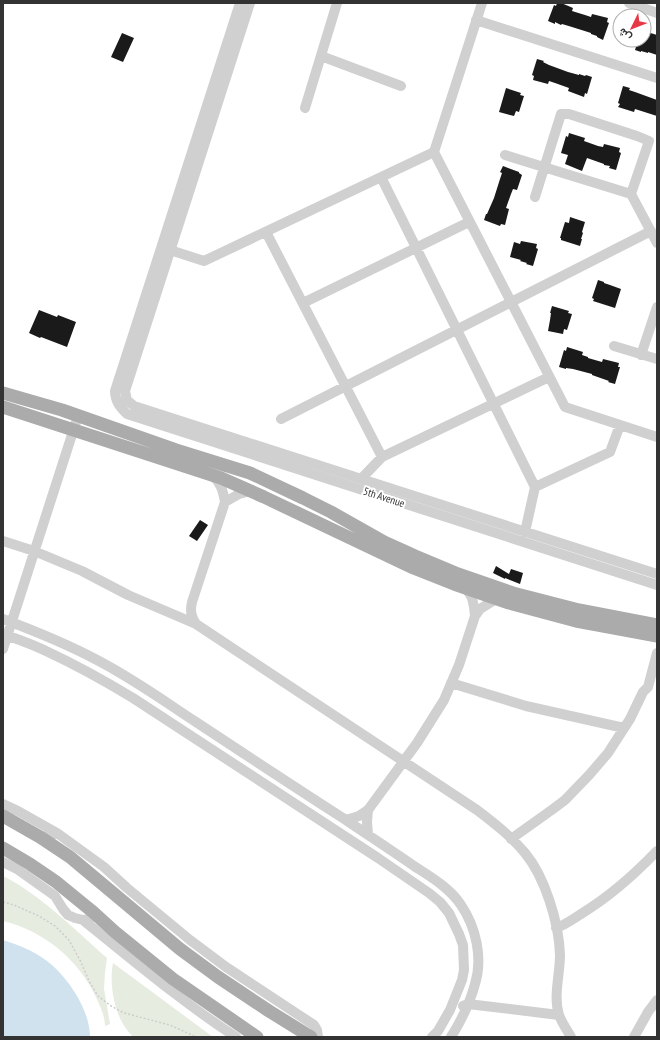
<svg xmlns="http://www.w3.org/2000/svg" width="660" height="1040" font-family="'PT Sans Narrow',Vazirmatn,sans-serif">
<rect width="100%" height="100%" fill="#fff"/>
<path fill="#e6ecdf" d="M3 876C41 895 75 930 107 958L105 973 104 989 110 1024 105 1026C105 1016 100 1006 96 997 78 959 44 931 3 921Z
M113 963 213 1037H133C131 1034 127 1031 125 1027 114 1011 109 983 113 963Z"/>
<path fill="#cfe2ee" d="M3 940C19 945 34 951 47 961 68 977 90 1010 90 1037H3Z"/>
<path fill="#1a1a1a" d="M557 3H561L566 5 573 8 572 11 585 15 591 17 592 14 608 18 607 22 609 23 603 40 597 37V36L591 34V33L572 27 562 24 561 25 555 22V24L548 21 554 5 556 6Z
M644 31 657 35V55L648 52V53L641 51V52L635 50 638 40H644Z
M122 33 134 38 123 62 111 57Z
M537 59 544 61 543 62 549 65 568 72 579 75V74L585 76 586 75 592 77 587 94 585 93 584 97 568 91 569 88 555 83 549 81 548 84 533 80 534 76 532 75Z
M623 86 630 88 629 90 635 92 657 100V116L635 109 634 112 618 107 620 104 618 103Z
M506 88 521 93 520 95 524 96 519 112 516 111 514 116 499 112Z
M569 133 585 138 584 141 598 146 603 147 604 144 620 148 619 152 621 153 616 170 609 168 610 166 604 165V164L587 158 582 171 565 164 568 155 561 153 566 136 568 137Z
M503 166 519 172V173L522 175 517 190 513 189 511 194 506 208 509 209 505 225 501 224 500 226 484 220 486 214H487L494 198 500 179 502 173 500 172Z
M570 217 585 222 582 232 583 233 581 239H582L580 246 561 240V238H560L565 222 569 223Z
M521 241 537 244 536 248 538 249 533 266 526 264 527 263 520 261 521 260 510 257 514 242 520 244Z
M598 280 604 282V283L610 285 621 289 615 308 593 301 594 299 592 298Z
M552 306 569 311 568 313 572 314 567 330 564 329 563 334 548 331 550 320 551 313H550Z
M39 310 57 317 58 315 76 322 67 347 41 337 40 338 29 333Z
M567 347 583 352 582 355 588 357V358L602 362 603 359 619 363 618 367H620L615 384 608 382 609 381 592 375V374L573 369 566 368V369L559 367 564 350 566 351Z
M200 520 208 525 197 541 189 536Z
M496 566 509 574 511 569 523 573 520 584 505 578V579L493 573Z"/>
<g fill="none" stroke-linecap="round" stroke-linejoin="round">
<path stroke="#cdcdcd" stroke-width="1.5" stroke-dasharray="2 2" stroke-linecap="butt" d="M3 902 14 905 39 916 55 926 69 940 81 962 89 981 98 996 111 1006 124 1013 170 1025 196 1037"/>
<path stroke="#d0d0d0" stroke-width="10" d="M240 3 115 391C115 401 120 407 127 414L657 585
M250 3 125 391 127 400 134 406 657 574
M482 3 434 152 565 407 657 437
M629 3 657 13
M476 20 657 78
M321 56 401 86
M305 108 337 3
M505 155 631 194
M381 177 535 487 525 532
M535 197 561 114H569L637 136 649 141 631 194 657 243
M266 232 382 457 361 479
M170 250 204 261 434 152
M303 303 469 222
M614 346 657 359
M641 355 657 307
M281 419 651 231
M382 457 549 377
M212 475C221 483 223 491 225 502L192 602C190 611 191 616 196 624L477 810C494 823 511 836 525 853 545 877 559 923 560 955 560 975 553 996 559 1015 562 1023 567 1030 571 1037
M535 487 610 452 620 425
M225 502 239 494 251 491
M3 541 34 551 82 571 128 595 196 624
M475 616 480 609 496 599
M3 619C35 631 67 644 97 660 132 678 164 701 196 722 246 755 296 788 346 820 368 835 391 850 414 866 431 877 450 888 461 905 476 927 483 958 475 984 470 1003 461 1021 451 1037
M3 634C17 639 32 644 46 651 76 665 105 681 133 698L378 858 429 893 440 902 449 913 459 934 463 945 464 970 462 980 450 1010 438 1031 432 1037
M3 649 78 416
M451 683 526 706 624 728
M3 804 18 811 57 833
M368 810 367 822 368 835
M346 820 359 816 368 810 417 743 444 700 459 665 475 616 474 607 472 598 466 588
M40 837 49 836 57 833 104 867 127 888 190 940 226 967 314 1025 317 1030 318 1037
M511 839 553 809 565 800 590 774 608 753 630 719 643 692 648 687 657 653
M3 862 17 869 55 896 63 909 68 915 75 918 83 920 90 919
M83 920C133 960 182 1002 236 1037
M556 928C565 925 573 919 581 914 609 897 634 875 657 851
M463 1006 468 1004 559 1015
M634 1037 648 1012 657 1000"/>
<path stroke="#ababab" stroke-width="13" d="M3 393 62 410 176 450 250 473 303 498 331 512 384 542 415 556 458 574 513 593 579 610 657 625
M3 407 221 478 264 497 411 567 454 584 509 603 576 621 657 636
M3 816 40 837 70 857 180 949 218 977 269 1011 311 1037
M3 848 30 864 55 881 93 912 115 932 173 979 257 1037"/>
</g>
<g text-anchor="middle" stroke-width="4" stroke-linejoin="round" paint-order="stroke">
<g font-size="11" fill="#333" stroke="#fff">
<text transform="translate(384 497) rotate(18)" y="4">5th Avenue</text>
</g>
</g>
<rect width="660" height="1040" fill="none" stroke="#333333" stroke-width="8"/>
<g transform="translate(632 28) rotate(227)"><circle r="19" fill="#ffffff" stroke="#adadad"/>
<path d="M0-3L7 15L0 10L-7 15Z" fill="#e63946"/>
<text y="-6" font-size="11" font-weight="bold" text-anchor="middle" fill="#333333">ش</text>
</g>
</svg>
